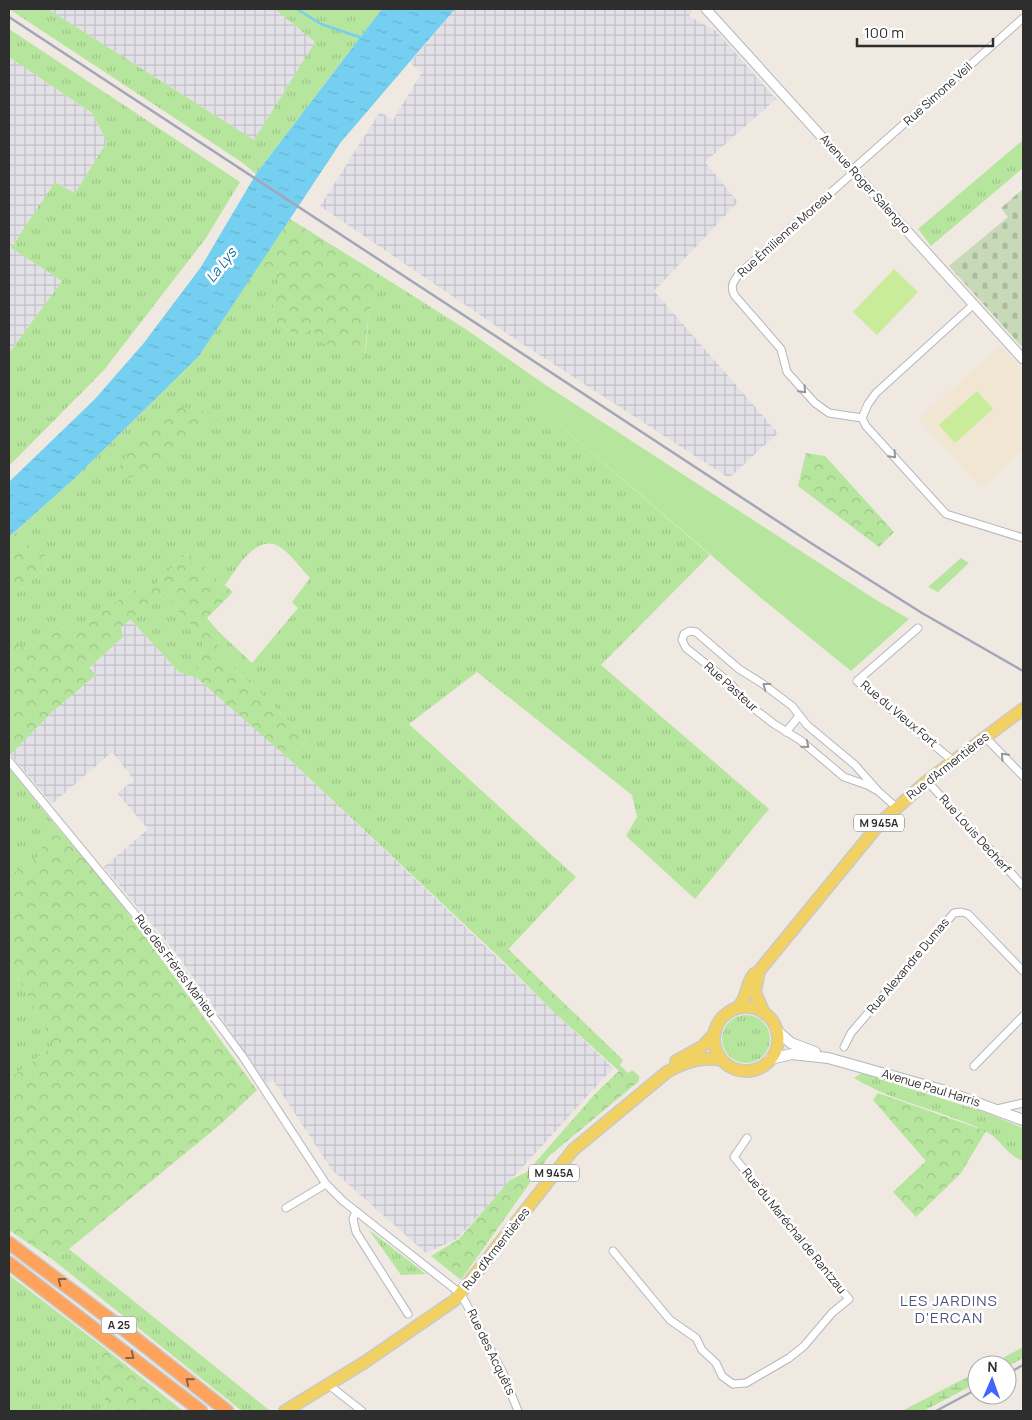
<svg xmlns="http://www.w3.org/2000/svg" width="1032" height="1420" font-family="Manrope,sans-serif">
<defs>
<pattern id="industrial-grid" width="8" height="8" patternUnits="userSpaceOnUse" patternTransform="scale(1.25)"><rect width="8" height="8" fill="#e3e1e8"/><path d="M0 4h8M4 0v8" fill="none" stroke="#c3c1c7"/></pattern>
<pattern id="grass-tufts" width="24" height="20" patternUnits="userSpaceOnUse" patternTransform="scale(1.25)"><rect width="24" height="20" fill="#b6e59e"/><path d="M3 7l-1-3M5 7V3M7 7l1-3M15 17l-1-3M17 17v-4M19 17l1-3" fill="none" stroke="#9dc588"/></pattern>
<pattern id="forest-crowns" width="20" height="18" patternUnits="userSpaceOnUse" patternTransform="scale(1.25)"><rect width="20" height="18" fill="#b6e59e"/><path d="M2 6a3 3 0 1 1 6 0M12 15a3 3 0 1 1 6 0" fill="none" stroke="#9dc588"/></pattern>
<pattern id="wetland-marsh" width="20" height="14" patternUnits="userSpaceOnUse" patternTransform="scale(1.25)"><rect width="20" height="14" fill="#b6e59e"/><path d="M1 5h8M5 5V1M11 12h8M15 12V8" fill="none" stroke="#9dc588"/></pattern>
<pattern id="cemetery-stones" width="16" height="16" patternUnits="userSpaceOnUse" patternTransform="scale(1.25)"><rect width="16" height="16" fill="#c8d9b8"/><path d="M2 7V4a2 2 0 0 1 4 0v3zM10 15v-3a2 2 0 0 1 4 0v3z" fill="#acbb9e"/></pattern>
<pattern id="water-ripples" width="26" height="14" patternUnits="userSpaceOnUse" patternTransform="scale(1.25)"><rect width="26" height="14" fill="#75cff0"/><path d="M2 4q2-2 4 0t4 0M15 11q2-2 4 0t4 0" fill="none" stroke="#66b2ce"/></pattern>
</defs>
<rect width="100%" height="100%" fill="#efe9e1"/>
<path fill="url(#industrial-grid)" d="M48 9H275L315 42 254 140Z
M455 9H693L689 16 716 31 776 99 705 162 738 202 654 291 778 433 729 478 518 341 320 206 380 112 393 120 422 72 410 63Z
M9 57 92 113 107 142 75 193 56 182 11 248 62 281 9 353Z
M130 619 179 672 198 678 289 759 613 1068 457 1239 426 1253 332 1170 273 1080 267 1084 176 953 104 867 148 829 117 793 134 780 112 752 52 804 10 754 52 712 96 675 89 668 123 637 120 627Z"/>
<path fill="#f0e6d1" d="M1000 346 1023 372V449L981 488 919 419Z"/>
<path fill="url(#grass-tufts)" d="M9 9H48L254 140 315 42 275 9H382L256 174 243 163Z
M9 29 240 182 206 238 104 370 9 466V353L62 281 11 248 55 182 75 193 107 142 92 113 9 57Z
M1023 140V168L931 246 918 229Z
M255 270 279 280 274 294 273 319 298 337 313 328 365 357C369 330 364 300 388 280L467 330 544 384 534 403 710 555 601 665 769 809 695 899 626 836 637 817 632 795 477 672 409 724 576 877 500 958 289 759 308 739 217 652 219 632 252 663 298 608 292 602 310 578C301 569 291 554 280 547 256 532 236 570 225 585L187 553 155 585 131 591 85 624 61 629 27 649 10 641 9 599 48 567 45 555 23 542 16 531 74 479 199 356Z
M165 592 184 619 198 630 203 644 197 678 179 672 130 619Z
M9 768 57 827 45 838 39 856 9 876Z
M9 970 17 976 54 1045 9 1079Z
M722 1039a24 24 0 1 1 48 0a24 24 0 1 1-48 0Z
M862 1073 987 1113 1023 1128V1161C1007 1156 1000 1138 985 1131 942 1110 895 1103 854 1078Z
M369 1230 426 1274 401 1275Z
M69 1249 269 1410 242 1411 52 1259Z
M9 1275 102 1346 94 1376 103 1385 106 1411H9Z"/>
<path fill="url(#forest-crowns)" d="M290 219 388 280C366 299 367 330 365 358L318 341 313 328 298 337 273 319 274 294 278 280 255 270Z
M174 406 223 415C199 435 145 483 114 479 125 449 151 427 174 406Z
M806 453 825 456 894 532 879 547 798 486Z
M16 531 23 542 45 555 48 567 9 599V537Z
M187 553 233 592 207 618 219 632 217 652 308 739 289 759 197 678 203 644 198 630 184 619 165 592 121 627 123 637 89 668 96 675 52 712 9 756V638L11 641 27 649 61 629 85 624 131 591 155 585Z
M57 827 114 894 257 1090 222 1123 69 1249 52 1259 9 1230V1079L54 1045 17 976 9 970V876L39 856 45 838Z
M508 949 623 1060 620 1065 628 1073 632 1070 639 1076V1081L549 1156 461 1280 431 1256 459 1239 510 1180 527 1172 595 1094 619 1071 555 1013 500 958Z
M878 1093 986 1131 961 1173 916 1217 893 1192 926 1161 873 1100Z
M102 1346 183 1411H106L103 1385 94 1376Z"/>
<path fill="url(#wetland-marsh)" d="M1023 1347V1358L1007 1367 990 1365Z
M977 1372V1383L923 1411H902Z"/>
<path fill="url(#cemetery-stones)" d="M1023 189V348L949 266 1008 217 1001 208Z"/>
<path fill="#b6e59e" d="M544 384 873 598 909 619 851 671 761 598 534 403Z
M961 558 969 563 938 592 928 587Z"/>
<path fill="#c9ec9a" d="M894 269 918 292 877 335 853 312Z
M977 391 993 409 955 443 939 425Z"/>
<path fill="url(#water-ripples)" d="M382 9H455L341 142 199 356 74 479 9 537V482L95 399 143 344 201 267 256 174Z"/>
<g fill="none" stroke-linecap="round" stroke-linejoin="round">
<path stroke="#75cff0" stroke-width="2.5" d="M297 9 321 24 362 38"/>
<g stroke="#b4b7c1" stroke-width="9">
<path id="minor" d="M852 170 1023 18
M854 172 740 273C734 280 729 287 735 296L781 349 787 372 815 403 829 413 862 418
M974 304 876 393 868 404 862 418 866 426 946 514 1023 538
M918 628 857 681 953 761
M786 732 799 716
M985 737 1023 776
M9 761 162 947 243 1057 326 1184 343 1201 461 1294 503 1373 518 1411
M927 781 1023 886
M878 791 867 785 844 777 800 740 774 724 748 704 729 682 686 648 682 640 684 634 690 631 696 632 739 669 763 684 792 706 807 725 855 765 878 791 896 807
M844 1047 851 1033 954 913 961 912 968 914 1023 971
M974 1066 1023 1016
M997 1109 1023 1103
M286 1208 326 1184
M356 1211 353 1219 356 1232 408 1314
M613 1251 670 1320 696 1338 702 1350 716 1363 722 1376 733 1384 746 1383 789 1358 804 1346 832 1313 849 1299 734 1157 747 1138
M329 1385 362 1411"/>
</g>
<g stroke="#b4b7c1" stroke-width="11">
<path id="tertiary" d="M706 9 1023 359"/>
</g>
<g stroke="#b4b7c1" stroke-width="12">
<path id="secondary" d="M776 1030 791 1043 815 1052
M770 1059 792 1054 828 1058 942 1090 1023 1120"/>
</g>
<g stroke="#c9c9c9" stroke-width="14">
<path id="primary" d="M714 1039a32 32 0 1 1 64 0a32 32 0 1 1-64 0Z
M737 1008C748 999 745 985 754 974
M764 1013 755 992 759 971 881 822 927 781 1023 709
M676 1061 703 1046 715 1033
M285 1411 365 1362 455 1300 573 1150 667 1072C685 1062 702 1056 722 1060"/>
</g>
<g stroke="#c9c9c9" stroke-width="15">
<path id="motorway" d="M9 1243 131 1335 227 1411
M9 1263 201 1411"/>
</g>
<use href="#minor" stroke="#fff" stroke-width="7"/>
<use href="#tertiary" stroke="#fff" stroke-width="9"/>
<use href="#secondary" stroke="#fff" stroke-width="10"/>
<use href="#primary" stroke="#f2d163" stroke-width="11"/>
<use href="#motorway" stroke="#ffa35c" stroke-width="12"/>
<path stroke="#a3a6b8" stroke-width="2.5" d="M9 17 814 545 922 613 1023 671
M1007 1374 1023 1365
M936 1411 977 1389"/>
</g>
<defs><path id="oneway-chevron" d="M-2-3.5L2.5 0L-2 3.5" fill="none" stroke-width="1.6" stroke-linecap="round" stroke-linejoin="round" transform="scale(1.25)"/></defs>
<g stroke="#969696">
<use href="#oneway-chevron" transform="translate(803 390) rotate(47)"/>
<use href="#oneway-chevron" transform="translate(893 455) rotate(47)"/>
<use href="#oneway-chevron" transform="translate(766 686) rotate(-143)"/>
<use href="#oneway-chevron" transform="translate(806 745) rotate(40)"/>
<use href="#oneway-chevron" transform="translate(1004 756) rotate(-134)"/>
</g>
<g stroke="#8c6343">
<use href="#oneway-chevron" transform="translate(61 1281) rotate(-143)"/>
<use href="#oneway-chevron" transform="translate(131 1356) rotate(38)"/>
<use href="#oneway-chevron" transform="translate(189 1381) rotate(-141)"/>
</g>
<g text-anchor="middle" stroke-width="5" stroke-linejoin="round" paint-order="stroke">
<g fill="#fff" stroke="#6d6d6d" stroke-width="1">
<rect x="854" y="814.5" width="50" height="17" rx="4"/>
<rect x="529" y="1164.5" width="50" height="17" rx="4"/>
<rect x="101.5" y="1316.5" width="35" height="17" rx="4"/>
</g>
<g font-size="11" font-weight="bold" fill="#2e2e2e">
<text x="879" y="827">M 945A</text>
<text x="554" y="1177">M 945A</text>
<text x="119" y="1329">A 25</text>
</g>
<g font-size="12" fill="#2e2e2e" stroke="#fff">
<text transform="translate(938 94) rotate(-42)" y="4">Rue Simone Veil</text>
<text transform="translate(865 184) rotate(48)" y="4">Avenue Roger Salengro</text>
<text transform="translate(785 234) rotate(-42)" y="4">Rue Émilienne Moreau</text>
<text transform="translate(731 687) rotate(42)" y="4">Rue Pasteur</text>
<text transform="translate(899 714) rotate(40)" y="4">Rue du Vieux Fort</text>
<text transform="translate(948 766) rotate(-38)" y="4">Rue d'Armentières</text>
<text transform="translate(975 834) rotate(48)" y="4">Rue Louis Decherf</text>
<text transform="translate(175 966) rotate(53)" y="4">Rue des Frères Mahieu</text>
<text transform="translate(908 966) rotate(-50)" y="4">Rue Alexandre Dumas</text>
<text transform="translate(931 1088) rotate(17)" y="4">Avenue Paul Harris</text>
<text transform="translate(794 1231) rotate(51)" y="4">Rue du Maréchal de Rantzau</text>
<text transform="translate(496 1249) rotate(-52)" y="4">Rue d'Armentières</text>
<text transform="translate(491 1352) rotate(64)" y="4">Rue des Acquêts</text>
</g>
<g font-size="14" font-style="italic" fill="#0d6fa3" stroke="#fff">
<text transform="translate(221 265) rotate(-52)" y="5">La Lys</text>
</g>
<g font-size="15" letter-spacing="1" fill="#4d5680" stroke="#fff">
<text x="949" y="1306">LES JARDINS<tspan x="949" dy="17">D'ERCAN</tspan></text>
</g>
</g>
<rect width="1032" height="1420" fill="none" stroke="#2e2e2e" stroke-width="20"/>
<g transform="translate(992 1380) rotate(2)"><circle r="24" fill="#ffffff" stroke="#ababab"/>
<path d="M0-4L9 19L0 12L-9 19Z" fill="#4264fb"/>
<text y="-8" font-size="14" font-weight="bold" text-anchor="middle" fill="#2e2e2e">N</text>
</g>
<path d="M857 38v8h136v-8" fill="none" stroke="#2e2e2e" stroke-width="2.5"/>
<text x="864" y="38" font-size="15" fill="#2e2e2e" stroke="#ffffff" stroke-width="4" paint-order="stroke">100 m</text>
</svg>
